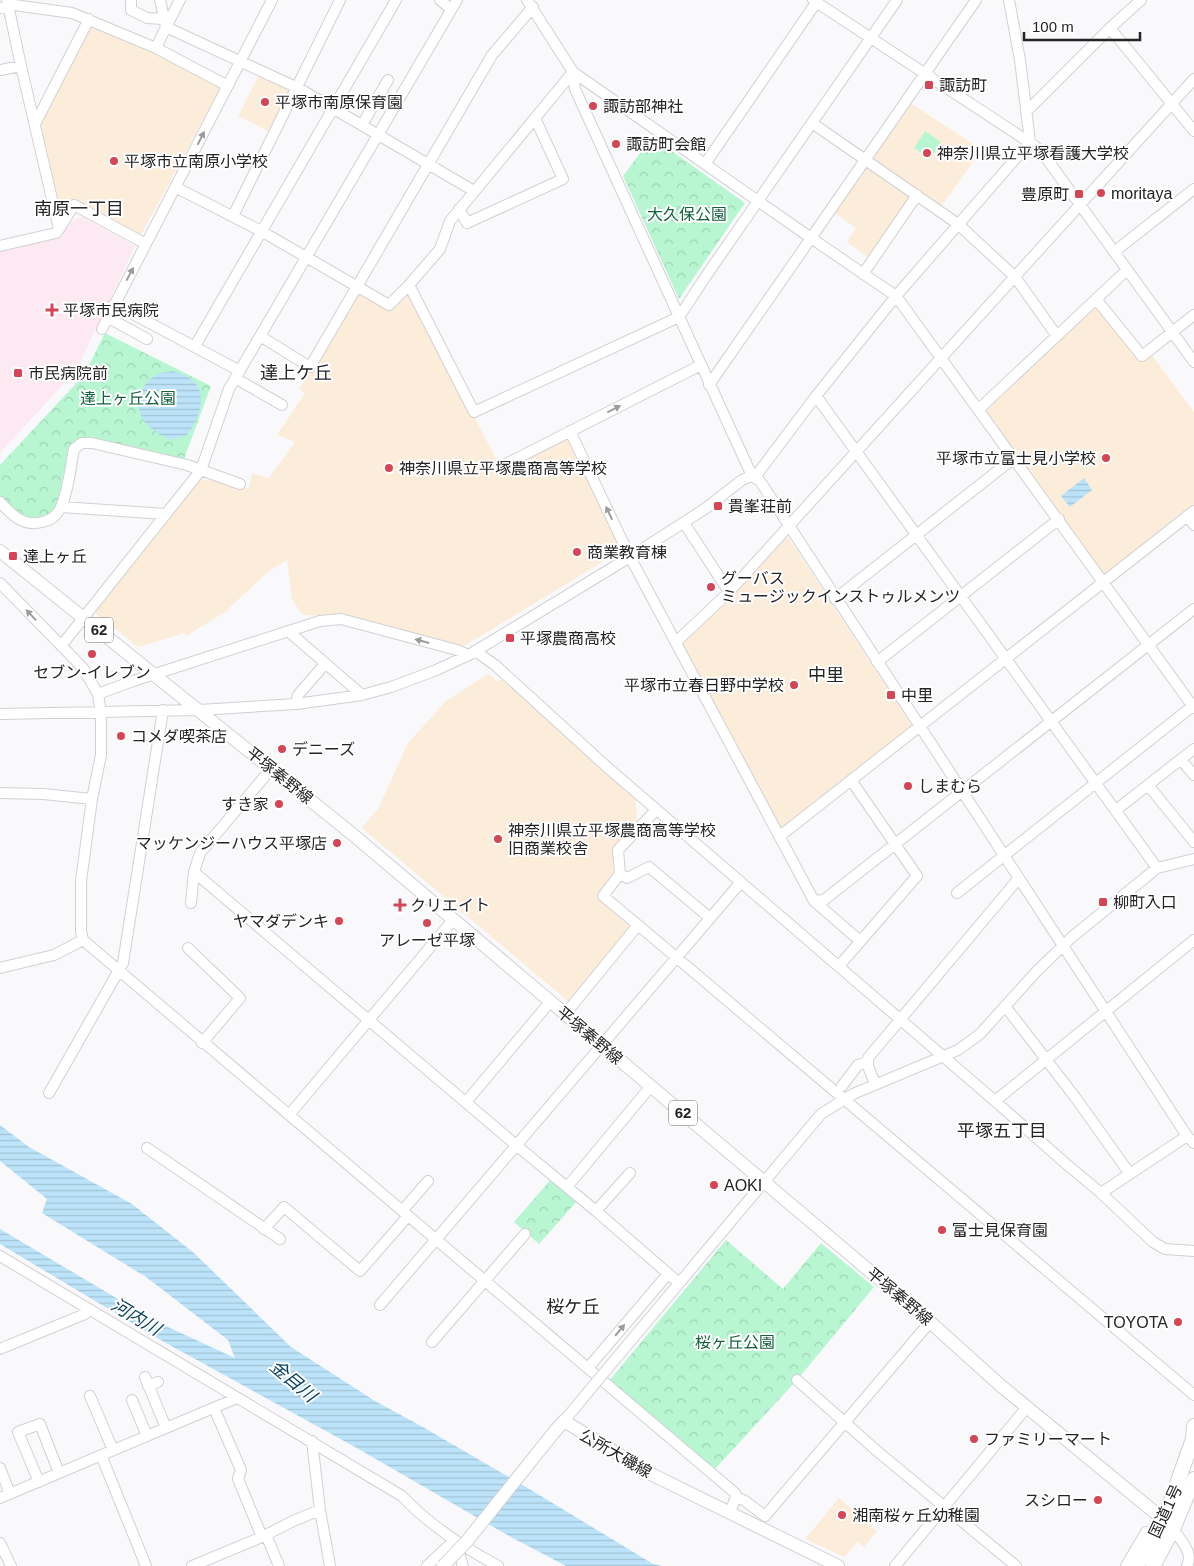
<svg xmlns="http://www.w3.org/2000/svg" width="1194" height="1566" font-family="Helvetica,'Noto Sans JP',sans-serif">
<defs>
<pattern id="forest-crowns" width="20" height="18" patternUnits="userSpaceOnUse" patternTransform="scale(1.25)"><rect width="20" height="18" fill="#b8f6d1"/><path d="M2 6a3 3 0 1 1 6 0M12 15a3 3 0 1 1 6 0" fill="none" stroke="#9ed3b3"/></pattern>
<pattern id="water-rules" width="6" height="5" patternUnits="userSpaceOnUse" patternTransform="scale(1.25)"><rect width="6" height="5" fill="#bce3f9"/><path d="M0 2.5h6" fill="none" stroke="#a1c3d5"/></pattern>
</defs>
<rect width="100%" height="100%" fill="#f9f9fc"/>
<path fill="#fcedda" d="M93 23 218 83 220 89 141 235 139 236 69 200 63 213 59 214 39 122Z
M260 73 292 88 270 132 238 116Z
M909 102 982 150 940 208 873 162 872 156Z
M866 165 912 198 870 259 847 242 856 228 833 212Z
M358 290 389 308 406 292H409L502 470 569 435 622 550 461 648 345 617 302 615 292 599 287 560 269 571 225 612 186 636 185 633 138 647 94 612 198 478 249 488 252 473 269 478 295 442 277 435 305 393 299 389Z
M1098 306 1142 362 1152 355 1194 412V504L1106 573H1102L986 413V409L1094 307Z
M785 535 788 537 913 727 783 828H779L679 643Z
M488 674 497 681 502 680 636 800 637 822 613 849 614 875 596 897 629 926 630 929 570 1001H568L363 829V826L378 809 408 743 446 701Z
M839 1498 877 1531 864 1547 858 1542 844 1557 805 1539Z"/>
<path fill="#fde9f1" d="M82 217 135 246 77 369 0 453V250L59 237 73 220Z"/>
<path fill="url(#forest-crowns)" d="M652 137 745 203 679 299 623 176Z
M105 333 211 386 184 459 94 438H81L69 446 58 503C52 517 43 517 29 520L7 506 0 497V465L84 375Z
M552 1178 578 1200 539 1244 514 1222Z
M726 1240 783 1289 821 1243 874 1287 797 1380 714 1470 609 1381Z"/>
<path fill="#b8f6d1" d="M925 131 941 142 930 159 914 148Z
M699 1321 713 1332 703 1345 689 1334Z"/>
<path fill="url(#water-rules)" d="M173 371C177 373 184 374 188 377 211 392 199 418 187 435L170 440C160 434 147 428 142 418 134 401 141 383 157 375 162 372 168 372 173 371Z
M1084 478 1092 490 1070 507 1061 496Z
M0 1125 29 1147 132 1204 194 1253 291 1347 375 1401 421 1426 536 1493 653 1564 662 1566H566L509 1536 355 1447 157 1338 0 1244V1229L155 1321 235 1358 228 1340 146 1277 42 1213 47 1199 0 1161Z"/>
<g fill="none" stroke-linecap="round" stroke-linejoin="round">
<g stroke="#d1d1d4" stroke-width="12">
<path id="minor" d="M131 0V10L147 18 164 19
M180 0 166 27 300 89 474 191
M440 0 451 9
M527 0 573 72 575 89 752 476 760 481 1187 1136 1194 1143
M813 0 1035 146 1044 155 1194 362
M976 0 811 238 896 296 1194 708
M0 8 14 5 72 13 156 48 228 86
M1110 28 1194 131
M156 48 166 27 160 0
M0 70 21 66
M1027 111 1110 28 1141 0
M812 123 958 224 1015 277 1057 336
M35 124 89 19
M362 125 388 80
M705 164 818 0
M175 187 261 231 389 305 409 285 440 249 450 221 573 72 811 238 709 385
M459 209 467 223 563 179 535 118
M233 216 340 0
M59 229 74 205 146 244
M0 246 56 233 59 229 21 66 7 0
M1114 252 1194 189
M863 274 917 195
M409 285 474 412 679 317 706 276 897 0
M1096 299 1142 356 1194 315
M114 304 240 371
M107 317 147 339
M102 329 272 0
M260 336 310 367 492 55 533 7
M195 346 396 0
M235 378 282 405
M816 396 1157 868
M979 409 1127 270
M570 431 630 557 814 901 860 941
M500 467 701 365
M0 502C12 515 23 527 42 522 48 521 54 518 58 512 67 501 71 464 74 449L82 443H92L187 465 240 484
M61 507 166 514
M1187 516 1194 525
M684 523 729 592
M0 583 83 668 98 694 101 713V755L92 799 81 881V931L83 940 735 1493 736 1497 730 1512
M835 599 1014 458
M288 631 362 695
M676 642 729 592 1194 79
M61 646 201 470 229 389 457 0
M475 651 495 665 607 767 995 1101 1065 1163 1101 1193 1153 1242 1165 1249 1194 1251
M877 662 1059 519
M98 694 133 681 320 621 341 619 457 650 469 655
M296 704 298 695 325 664
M0 714 199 710 296 704 362 695 391 687 434 671 469 655 630 557 706 508 742 480 758 473 816 396 896 296 1030 142 1020 60 1009 0
M1181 760 1194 775
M1148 785 1194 842
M0 793 43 794 92 799
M1116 810 1194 749
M780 836 1194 511
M194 872 516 1145 596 1211 679 1283
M620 874 627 878 649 867 710 918
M957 893 1194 705
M814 901 824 900 1194 609
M191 903 194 872 200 853 271 769
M638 925 1194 1395
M188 948 240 998 202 1043
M839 966 917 876 851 780
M0 968 54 955 83 940
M1005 1006 1075 1097 1130 1174
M566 1013 638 925 603 896 620 874 618 850 656 810
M875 1084 868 1066V1058L1019 878
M842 1086 858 1065 867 1062
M49 1093 123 963 163 710
M995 1101 1194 940
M466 1102 550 1002
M289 1115 453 920
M147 1148 280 1239
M567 1187 651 1086
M1101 1193 1187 1136
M402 1211 428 1181
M596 1211 630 1173
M264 1229 284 1207 360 1271 408 1216
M0 1256 402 1496C429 1525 463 1547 498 1566
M380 1305 741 882
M432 1342 525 1234
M0 1349 85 1314
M613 1362 821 1114 853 1094 958 1050 980 1034 1036 972 1072 937 1157 868 1194 859
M588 1368 668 1274
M145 1377 166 1428
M797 1380 877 1451 1016 1566
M148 1386 158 1382
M90 1396 113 1450
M132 1400 147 1436
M214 1408 241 1470 238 1479 262 1537
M564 1421 588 1392
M312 1441 320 1510
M101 1455 146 1566
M0 1468 10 1494
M39 1482 18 1432 40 1424 59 1473
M736 1497 745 1501 765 1516 930 1322
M0 1498 237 1398
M1173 1529C1180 1540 1194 1552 1187 1566
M266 1535 279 1566
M0 1543 11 1566
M192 1566 262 1537 293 1521 320 1510 330 1566
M427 1566 455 1540 463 1566
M895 1566 1027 1407
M1126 1566 1146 1532 1154 1537"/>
</g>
<g stroke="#d1d1d4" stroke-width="14">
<path id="major" d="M0 551 351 833 930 1322 1000 1385 1164 1520 1171 1527
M555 1431 564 1421 651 1474 838 1566"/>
</g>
<g stroke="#d1d1d4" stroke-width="16">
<path id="highway" d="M1137 1566 1164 1520 1193 1439 1194 1426
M1153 1566 1173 1529 1194 1479"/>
</g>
<use href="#minor" stroke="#fff" stroke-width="10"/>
<use href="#major" stroke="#fff" stroke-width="12"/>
<use href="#highway" stroke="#fff" stroke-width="14"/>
<g stroke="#d1d1d4" stroke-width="12" stroke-linecap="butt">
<path id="minor-bridge" d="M588 1392 613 1362"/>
</g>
<g stroke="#d1d1d4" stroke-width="14" stroke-linecap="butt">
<path id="major-bridge" d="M443 1566 467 1541 555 1431"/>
</g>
<use href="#minor-bridge" stroke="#fff" stroke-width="10"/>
<use href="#major-bridge" stroke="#fff" stroke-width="12"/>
</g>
<defs><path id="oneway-solid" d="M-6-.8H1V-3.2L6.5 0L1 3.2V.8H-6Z" transform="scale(1.25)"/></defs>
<g fill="#9c9c9d">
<use href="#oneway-solid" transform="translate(201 138) rotate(-63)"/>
<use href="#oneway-solid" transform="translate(130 274) rotate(-62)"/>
<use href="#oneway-solid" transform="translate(614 409) rotate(-27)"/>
<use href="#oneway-solid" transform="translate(609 513) rotate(-115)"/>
<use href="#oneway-solid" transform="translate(31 615) rotate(-134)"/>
<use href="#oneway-solid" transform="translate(422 641) rotate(-165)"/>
<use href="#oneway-solid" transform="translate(620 1330) rotate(-50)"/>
</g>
<g fill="#d54556" stroke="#fff" stroke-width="2">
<rect x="924" y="80" width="10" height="10" rx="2.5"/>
<circle cx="265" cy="102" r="5"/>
<circle cx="593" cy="106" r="5"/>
<circle cx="616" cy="144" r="5"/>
<circle cx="927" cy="153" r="5"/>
<circle cx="114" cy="161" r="5"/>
<circle cx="1101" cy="193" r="5"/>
<rect x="1074" y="189" width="10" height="10" rx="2.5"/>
<path d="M49.5 302.5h5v5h5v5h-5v5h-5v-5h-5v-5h5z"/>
<rect x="13" y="368" width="10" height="10" rx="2.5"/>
<circle cx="1106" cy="458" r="5"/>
<circle cx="389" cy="468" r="5"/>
<rect x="713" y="501" width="10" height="10" rx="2.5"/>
<circle cx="577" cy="552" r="5"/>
<rect x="8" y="551" width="10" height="10" rx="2.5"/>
<circle cx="711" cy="587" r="5"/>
<rect x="505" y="633" width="10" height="10" rx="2.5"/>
<circle cx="92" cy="654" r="5"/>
<circle cx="794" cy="685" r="5"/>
<rect x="886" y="690" width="10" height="10" rx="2.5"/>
<circle cx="121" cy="736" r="5"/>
<circle cx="282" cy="749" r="5"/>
<circle cx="908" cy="786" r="5"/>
<circle cx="279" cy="804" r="5"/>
<circle cx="498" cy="839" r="5"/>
<circle cx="337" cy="843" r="5"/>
<rect x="1098" y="897" width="10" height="10" rx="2.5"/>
<path d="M397.5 897.5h5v5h5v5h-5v5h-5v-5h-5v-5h5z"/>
<circle cx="339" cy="921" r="5"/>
<circle cx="427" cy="923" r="5"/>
<circle cx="714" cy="1185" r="5"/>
<circle cx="942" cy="1230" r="5"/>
<circle cx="1178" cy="1322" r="5"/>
<circle cx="974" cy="1439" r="5"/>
<circle cx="1098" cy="1500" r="5"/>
<circle cx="842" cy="1515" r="5"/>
</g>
<g text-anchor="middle" stroke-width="4" stroke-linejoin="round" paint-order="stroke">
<g fill="#fff" stroke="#666" stroke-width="1">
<rect x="85" y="617.5" width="28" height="25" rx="4"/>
<rect x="669" y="1100.5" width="28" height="25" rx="4"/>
</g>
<g font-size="15" font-weight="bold" fill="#242425">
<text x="99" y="635">62</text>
<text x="683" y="1118">62</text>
</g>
<g font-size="16" fill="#242425" stroke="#fff" text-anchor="start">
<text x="939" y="91">諏訪町</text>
<text x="275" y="108">平塚市南原保育園</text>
<text x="603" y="112">諏訪部神社</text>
<text x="626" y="150">諏訪町会館</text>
<text x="937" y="159">神奈川県立平塚看護大学校</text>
<text x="124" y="167">平塚市立南原小学校</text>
<text x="1111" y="199">moritaya</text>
<text x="1069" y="200" text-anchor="end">豊原町</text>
<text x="63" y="316">平塚市民病院</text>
<text x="28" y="379">市民病院前</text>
<text x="1096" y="464" text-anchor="end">平塚市立富士見小学校</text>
<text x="399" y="474">神奈川県立平塚農商高等学校</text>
<text x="728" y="512">貴峯荘前</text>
<text x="587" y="558">商業教育棟</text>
<text x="23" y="562">達上ヶ丘</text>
<text x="721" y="584">グーバス<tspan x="721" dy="18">ミュージックインストゥルメンツ</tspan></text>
<text x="520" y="644">平塚農商高校</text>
<text x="92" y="678" text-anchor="middle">セブン-イレブン</text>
<text x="784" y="691" text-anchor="end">平塚市立春日野中学校</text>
<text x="901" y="701">中里</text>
<text x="131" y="742">コメダ喫茶店</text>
<text x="292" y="755">デニーズ</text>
<text x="918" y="792">しまむら</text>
<text x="269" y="810" text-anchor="end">すき家</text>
<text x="508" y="836">神奈川県立平塚農商高等学校<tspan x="508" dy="18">旧商業校舎</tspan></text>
<text x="327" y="849" text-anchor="end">マッケンジーハウス平塚店</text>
<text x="1113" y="908">柳町入口</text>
<text x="410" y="911">クリエイト</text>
<text x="329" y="927" text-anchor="end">ヤマダデンキ</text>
<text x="427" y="946" text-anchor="middle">アレーゼ平塚</text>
<text x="724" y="1191">AOKI</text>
<text x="952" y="1236">富士見保育園</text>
<text x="1168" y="1328" text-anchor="end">TOYOTA</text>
<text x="984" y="1445">ファミリーマート</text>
<text x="1088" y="1506" text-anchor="end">スシロー</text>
<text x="852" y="1521">湘南桜ヶ丘幼稚園</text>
</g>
<g font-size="16" fill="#15613e" stroke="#fff">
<text x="687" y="220">大久保公園</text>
<text x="128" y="404">達上ヶ丘公園</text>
<text x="735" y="1348">桜ヶ丘公園</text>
</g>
<g font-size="16" fill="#242425" stroke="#fff">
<text transform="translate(280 775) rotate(39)" y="6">平塚秦野線</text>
<text transform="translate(590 1035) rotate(40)" y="6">平塚秦野線</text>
<text transform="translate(900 1296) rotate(40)" y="6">平塚秦野線</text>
<text transform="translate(616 1453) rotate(30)" y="6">公所大磯線</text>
<text transform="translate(1165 1511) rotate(-65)" y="6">国道1号</text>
</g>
<g font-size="18" fill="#242425" stroke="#fff">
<text x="79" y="215">南原一丁目</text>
<text x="296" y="379">達上ケ丘</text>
<text x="826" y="681">中里</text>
<text x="1002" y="1137">平塚五丁目</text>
<text x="573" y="1313">桜ケ丘</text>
</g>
<g font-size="18" font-style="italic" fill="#0b435c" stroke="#fff">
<text transform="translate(136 1317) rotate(31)" y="6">河内川</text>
<text transform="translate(293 1381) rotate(40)" y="6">金目川</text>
</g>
</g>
<path d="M1024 32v8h116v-8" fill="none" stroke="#242425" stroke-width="2.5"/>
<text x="1032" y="32" font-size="15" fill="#242425" stroke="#ffffff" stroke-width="4" paint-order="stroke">100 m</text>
</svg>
